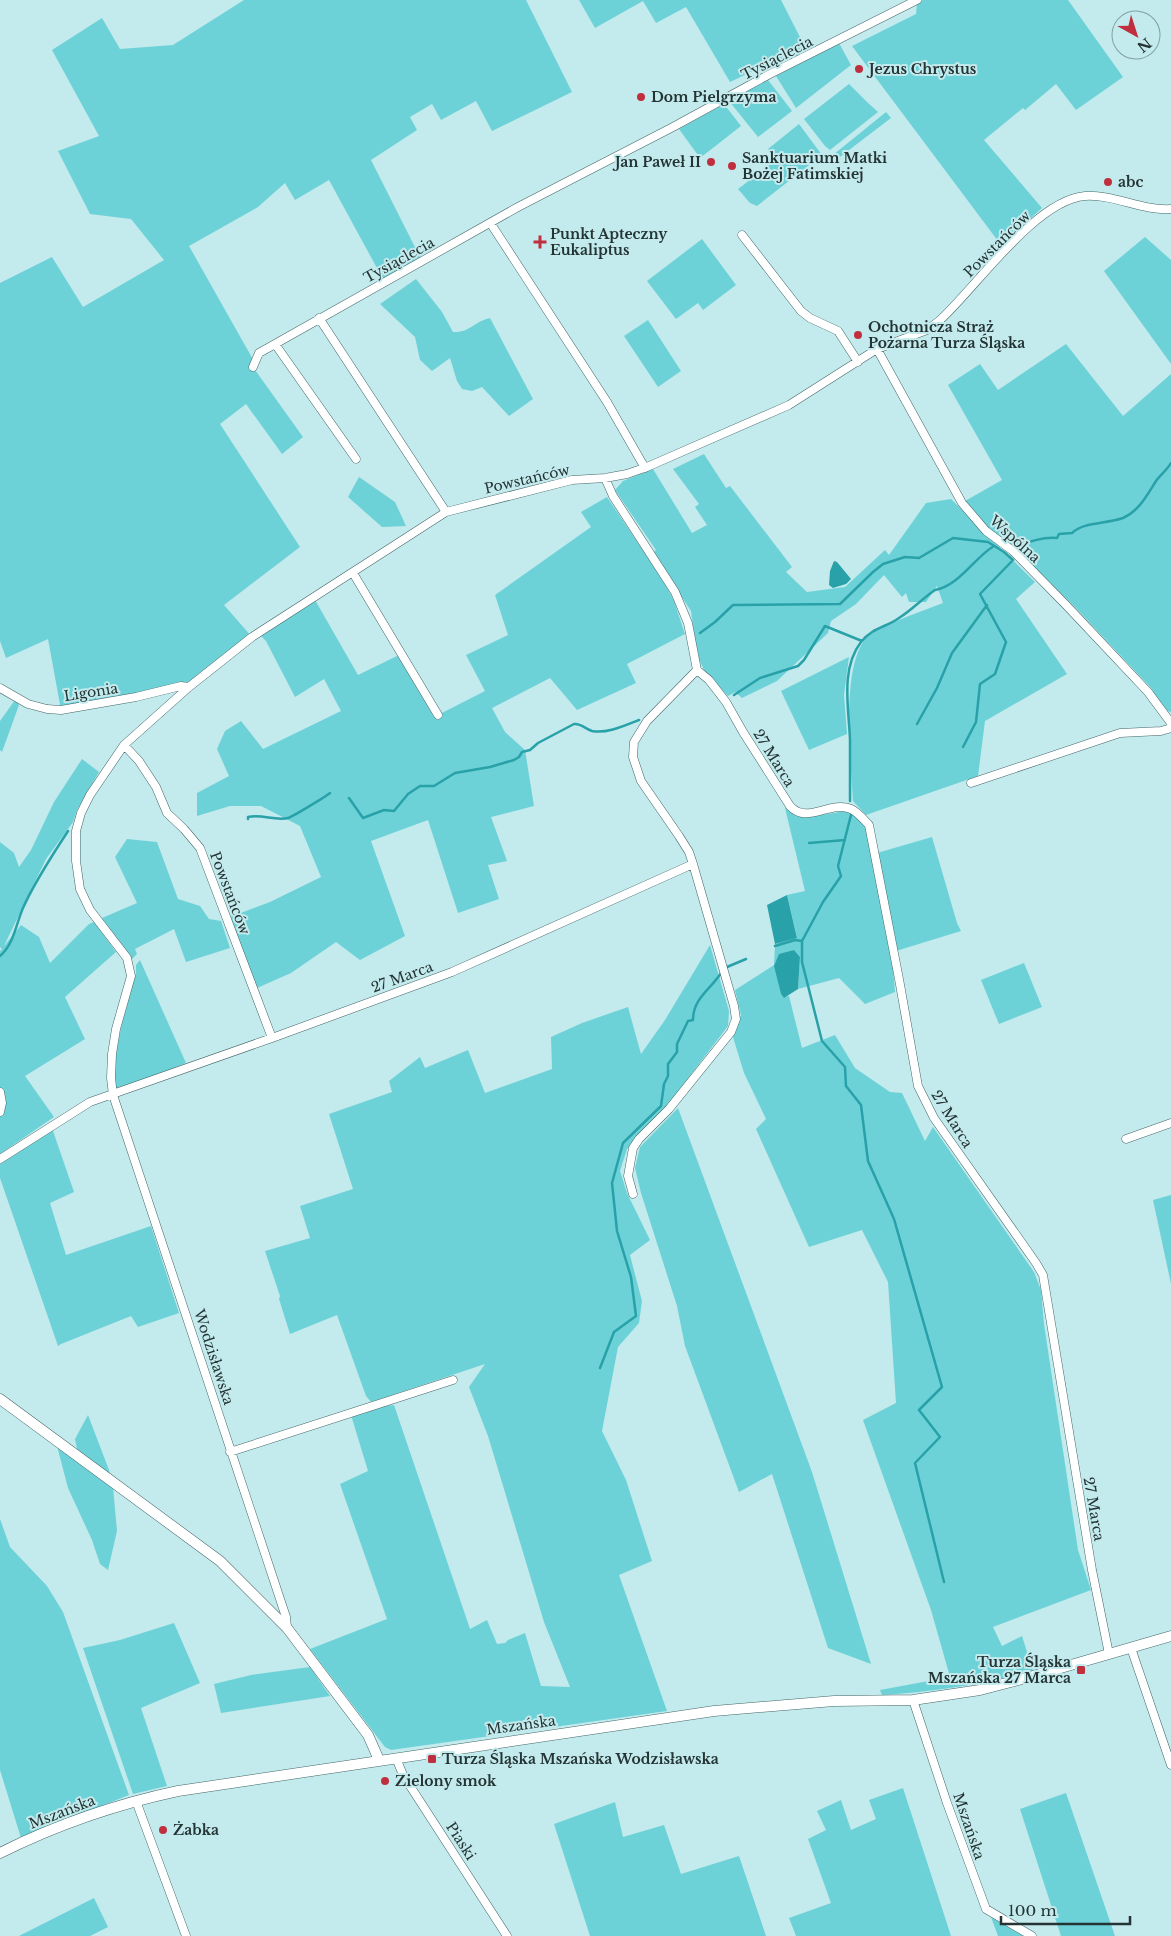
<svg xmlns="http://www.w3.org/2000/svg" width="1171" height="1936" font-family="'Libre Baskerville',serif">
<rect width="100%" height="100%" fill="#c3eaec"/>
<path fill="#6dd2d8" d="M244 0H526L572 92 492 131 476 101 441 120 432 104 410 117 417 130 371 160 422 261 384 281 329 180 295 200 285 183 258 207 189 246 255 363 253 367 303 437 282 454 246 404 220 424 300 547 224 605 252 637 189 687 61 710 48 639 6 658 0 641V283L52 257 83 307 164 260 131 219 90 214 58 151 99 136 52 50 102 18 120 49 173 45Z
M579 0H781L807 51 772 66 770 63 730 82 686 7 656 23 643 1 595 28Z
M923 0H1068L1123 77 1076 110 1056 84 1025 110 1023 108 984 140 1042 208 1001 245 852 46 916 14 917 3Z
M839 43 851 65 796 108 776 76Z
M768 80 792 111 758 137 729 101Z
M849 84 867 102 878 112 830 150 825 146 804 119Z
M724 104 741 126 700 158 679 129Z
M886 112 891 118 836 160 833 155Z
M799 124 822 155 757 206 750 203 738 189 776 160 768 149Z
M1145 237 1171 260V364L1104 271Z
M702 239 736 285 703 310 698 303 676 319 647 281Z
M416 279 442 312 453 332C470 333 473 322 490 318L533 399 509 416 482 387 472 391 462 389 457 381 450 358 432 371 420 360 415 337 380 304Z
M648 320 681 371 658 387 624 336Z
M1066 344 1123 416 1171 374V712L1162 710 1152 689 1073 605 1019 553 983 523 965 501 1002 480 948 385 980 364 998 390Z
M704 454 726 488 730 486 792 567 786 572 807 592 845 587 885 550 889 555 926 503 951 499 1035 582 1016 599 1067 674 985 721 978 776 866 815 853 801C851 761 840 666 867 637 876 627 928 609 943 603L937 586 926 602H909L906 593 902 597 884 575 856 604 831 621 828 633 777 681 742 698 735 692 728 696 704 670 697 655 691 611 653 553 656 550 615 490 623 481 653 469 692 533 707 525 695 507 699 504 673 469Z
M359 477 395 502 406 526 382 527 348 497Z
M607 497 663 580 674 601 685 634 627 664 636 683 577 710 550 678 492 708 505 732 525 750 534 806 491 817 507 861 488 865 499 899 458 913 428 820 371 841 405 936 360 960 336 942 291 973 257 988 230 917 270 902 321 877 300 826 261 806H230L197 816V793L229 776 217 749 225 731 241 721 263 749 341 711 324 679 295 697 266 641 260 635 315 600 358 675 399 655 434 717 485 691 466 655 508 635 495 595 591 527 581 512Z
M849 657 844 695 847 734 809 750 781 691Z
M15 700 19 705 2 752 0 750V721Z
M82 759 99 772 77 810 73 822 46 859 4 946 21 925 39 937 50 963 89 924 94 922 116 952 65 997 85 1039 25 1076 54 1117 0 1154V951L2 949 0 947V842L14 853 19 867 31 850 54 802Z
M785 808 804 818 845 811 862 819 868 830 892 956 895 992 865 1004 839 978 798 989 800 957 794 950 788 952 775 964 781 994 784 997 789 996 802 1048 835 1035 855 1068 890 1092 902 1093 925 1141 933 1127 1034 1272 1041 1290 1044 1324 1078 1550 1091 1590 993 1627 1002 1646 1022 1636 1033 1671C983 1684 933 1692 882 1695L880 1690 950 1677 931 1610 863 1420 896 1403 888 1282 862 1230 809 1247 756 1129 766 1119 744 1073 733 1037 741 1015 735 990 774 965 775 944 797 937 787 895 805 891Z
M932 837 957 923 961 931 896 951 877 853Z
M127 839 157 842 178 899 200 906 209 919 221 921 230 948 186 962 174 929 135 949 137 954 132 959 102 918 137 903 115 857Z
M710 945 729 1011 728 1026 670 1102 627 1149 620 1171 627 1193 650 1240 630 1255 642 1301 639 1323 618 1347 602 1431 626 1480 652 1561 619 1575 667 1711 391 1750 385 1747 310 1649 387 1619 340 1484 368 1471 351 1415 375 1407 394 1405 470 1629 487 1620 497 1644 505 1643 508 1640 525 1633 541 1686 570 1687 544 1622 488 1436 469 1387 485 1364 371 1402 366 1396 337 1315 290 1334 279 1299 280 1296 265 1251 310 1238 300 1206 353 1189 329 1114 392 1092 389 1081 420 1057 425 1068 468 1050 485 1093 552 1069 551 1037 582 1023 628 1007 641 1054 665 1020Z
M140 960 186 1063 115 1092C111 1053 126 1011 136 973V965Z
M1024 963 1042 1007 999 1024 981 980Z
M678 1108 812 1472 871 1664 828 1648 772 1474 739 1492 685 1346 677 1306 641 1193 635 1168 640 1147Z
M52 1128 74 1192 50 1203 66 1255 151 1226 179 1313 138 1327 131 1316 61 1344 58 1346 0 1178V1164Z
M1171 1195V1284L1153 1200Z
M88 1415 109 1470 110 1474 77 1449 75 1439Z
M57 1446 113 1487 117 1531 108 1570 100 1564 92 1540 68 1488Z
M0 1519 10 1547 47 1586 63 1612 129 1795 21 1838 0 1770Z
M174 1623 200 1683 141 1708 167 1786 133 1794 83 1648 120 1640Z
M310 1667 330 1696 221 1713 214 1684 251 1675Z
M903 1788 951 1936H796L789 1918 831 1903 808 1839 826 1830 817 1811 841 1800 851 1830 876 1819 869 1800Z
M1066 1793 1115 1936H1061L1020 1809Z
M615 1802 623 1837 664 1825 681 1874 739 1856 766 1936H590L554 1824Z
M94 1898 108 1927 90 1936H19Z
M991 1917 1024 1936H998Z"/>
<path fill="#29a1a8" d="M834 561 837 562 851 579 846 584 833 588 829 585 830 571Z
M787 895 797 938 775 944 767 905Z
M794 950 800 957 798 989 784 998 781 994 774 966 779 954Z"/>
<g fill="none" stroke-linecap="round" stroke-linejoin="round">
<path stroke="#29a1a8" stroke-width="2.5" d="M1015 549C1026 541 1045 537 1057 538L1059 534 1072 533C1083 522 1106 524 1123 518 1139 511 1147 495 1156 481 1160 475 1167 470 1171 463
M700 633 715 622 733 605 840 604 873 572 883 564 905 557 919 558 953 538 988 542 1004 552 1013 560 980 594 1006 642 995 674 980 684 976 722 963 747
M734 695 760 678 798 666 804 660 825 626 862 641
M917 724 937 688 952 653 987 605
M349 798 363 818 384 810 394 811 408 794 420 786H434L455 773 490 767 514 760 519 757 522 752 530 750 538 743 574 724C581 723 585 729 592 731 607 734 626 725 639 720
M850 801C850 781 850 760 850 740 849 709 840 669 861 642 873 627 885 628 899 618 912 610 923 598 935 590 959 586 975 557 994 546
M851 815 838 866 841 876 823 902 802 941V962L822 1041 845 1067 846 1086 861 1105 868 1161 894 1219 942 1387 919 1410 940 1437 915 1463 944 1582
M248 819V817C262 814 275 821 288 818 292 817 325 797 330 793
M809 843 845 840
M775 946 795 940 802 941
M0 956C14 944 16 924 23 908 35 881 52 856 68 831
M727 967 746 959
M600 1368 614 1332 636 1316 631 1277 617 1231 612 1183 623 1143 661 1106 664 1084 668 1076V1064L677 1052V1044L688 1021 693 1020C693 998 711 989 721 973"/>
<g stroke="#436668" stroke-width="9">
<path id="minor" d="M491 224 607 402 645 468
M742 235 801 311 810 318 838 331 858 362
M319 318 446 512
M275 344 356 459
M877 349 962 503 986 531 1013 551 1066 605 1148 692 1171 723
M253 367 259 353 518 207 673 127 768 75 917 0
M605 478 613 496 675 592 688 623 697 670 709 680 726 702 743 732 790 806C807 825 830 800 851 809 858 812 864 820 869 825L899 979 918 1086 934 1118 1036 1263 1043 1275 1092 1570 1109 1654
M353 573 438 715
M0 688 28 704 47 709 61 710 136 697 181 686 189 687
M124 745 139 761 156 787 167 813 184 829 200 848 272 1038
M971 783 1120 733 1161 731 1171 728
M0 1092 2 1103 0 1112
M1126 1139 1171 1123
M0 1159 90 1102 272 1038 452 972 693 864 689 852 679 836 641 781 633 757 634 742 647 721 697 670
M633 1194 628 1176 633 1148 639 1139 669 1109 731 1032 736 1019 734 1006 693 864
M230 1452 453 1380
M287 1628 286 1617 113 1095 111 1078 112 1054 116 1029 131 976 127 958 90 910 80 889 76 861V831L81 813 90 795 124 745 189 687 252 637 446 512 572 480 605 478 627 474 647 467 789 405 877 349 927 330 939 321C975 289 1035 200 1085 196 1114 194 1141 211 1171 209
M1131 1648 1171 1765
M913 1700 947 1803 986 1909 1032 1936
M396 1758 403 1775 507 1936
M136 1801 186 1936"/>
</g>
<g stroke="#436668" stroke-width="11">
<path id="tertiary" d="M0 1399 220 1561 287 1628 368 1735 379 1760
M0 1853C56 1825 117 1804 178 1791L714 1711 834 1701 913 1700 980 1690 1033 1676 1171 1636"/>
</g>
<use href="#minor" stroke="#fff" stroke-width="8"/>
<use href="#tertiary" stroke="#fff" stroke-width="10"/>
</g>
<g fill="#c02f3e" stroke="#c3eaec" stroke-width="2">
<circle cx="859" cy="69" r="5"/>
<circle cx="641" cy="97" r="5"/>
<circle cx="711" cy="162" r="5"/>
<circle cx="732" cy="166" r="5"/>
<circle cx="1108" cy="182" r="5"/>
<path d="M537.5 234.5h5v5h5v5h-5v5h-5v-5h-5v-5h5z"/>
<circle cx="858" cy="335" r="5"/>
<rect x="1076" y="1665" width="10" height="10" rx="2.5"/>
<rect x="427" y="1754" width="10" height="10" rx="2.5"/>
<circle cx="385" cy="1781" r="5"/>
<circle cx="163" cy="1830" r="5"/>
</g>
<g text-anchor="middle" stroke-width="4" stroke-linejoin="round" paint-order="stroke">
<g font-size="14" fill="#243334" stroke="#c3eaec">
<text transform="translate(777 58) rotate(-27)" y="5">Tysiąclecia</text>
<text transform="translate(997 244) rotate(-45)" y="5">Powstańców</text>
<text transform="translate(399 260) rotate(-29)" y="5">Tysiąclecia</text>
<text transform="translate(527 479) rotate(-13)" y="5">Powstańców</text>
<text transform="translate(1015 539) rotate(42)" y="5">Wspólna</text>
<text transform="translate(91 692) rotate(-9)" y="5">Ligonia</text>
<text transform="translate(774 758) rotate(58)" y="5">27 Marca</text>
<text transform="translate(230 893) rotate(69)" y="5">Powstańców</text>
<text transform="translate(402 977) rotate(-20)" y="5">27 Marca</text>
<text transform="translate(952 1119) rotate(58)" y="5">27 Marca</text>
<text transform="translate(214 1357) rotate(72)" y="5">Wodzisławska</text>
<text transform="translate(1094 1509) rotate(80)" y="5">27 Marca</text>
<text transform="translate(521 1725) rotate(-8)" y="5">Mszańska</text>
<text transform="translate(62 1812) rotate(-21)" y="5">Mszańska</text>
<text transform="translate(969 1826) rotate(71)" y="5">Mszańska</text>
<text transform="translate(461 1841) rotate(57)" y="5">Piaski</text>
</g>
<g font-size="14" font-weight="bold" fill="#243334" stroke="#c3eaec" text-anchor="start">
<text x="869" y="74">Jezus Chrystus</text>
<text x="651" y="102">Dom Pielgrzyma</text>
<text x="742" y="163">Sanktuarium Matki<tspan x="742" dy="16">Bożej Fatimskiej</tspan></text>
<text x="701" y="167" text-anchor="end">Jan Paweł II</text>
<text x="1118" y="187">abc</text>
<text x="550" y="239">Punkt Apteczny<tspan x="550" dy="16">Eukaliptus</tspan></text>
<text x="868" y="332">Ochotnicza Straż<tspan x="868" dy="16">Pożarna Turza Śląska</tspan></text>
<text x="1071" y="1667" text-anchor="end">Turza Śląska<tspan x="1071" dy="16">Mszańska 27 Marca</tspan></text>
<text x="442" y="1764">Turza Śląska Mszańska Wodzisławska</text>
<text x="395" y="1786">Zielony smok</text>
<text x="173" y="1835">Żabka</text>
</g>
</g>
<g transform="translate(1136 35) rotate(141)"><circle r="24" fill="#c3eaec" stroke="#83a1a2"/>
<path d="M0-4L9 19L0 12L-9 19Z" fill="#c02f3e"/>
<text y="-8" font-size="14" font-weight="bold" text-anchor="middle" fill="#243334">N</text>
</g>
<path d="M1001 1916v8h129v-8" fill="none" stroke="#243334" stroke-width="2.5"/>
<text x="1008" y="1916" font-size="15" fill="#243334" stroke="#c3eaec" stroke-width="4" paint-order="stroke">100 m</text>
</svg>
